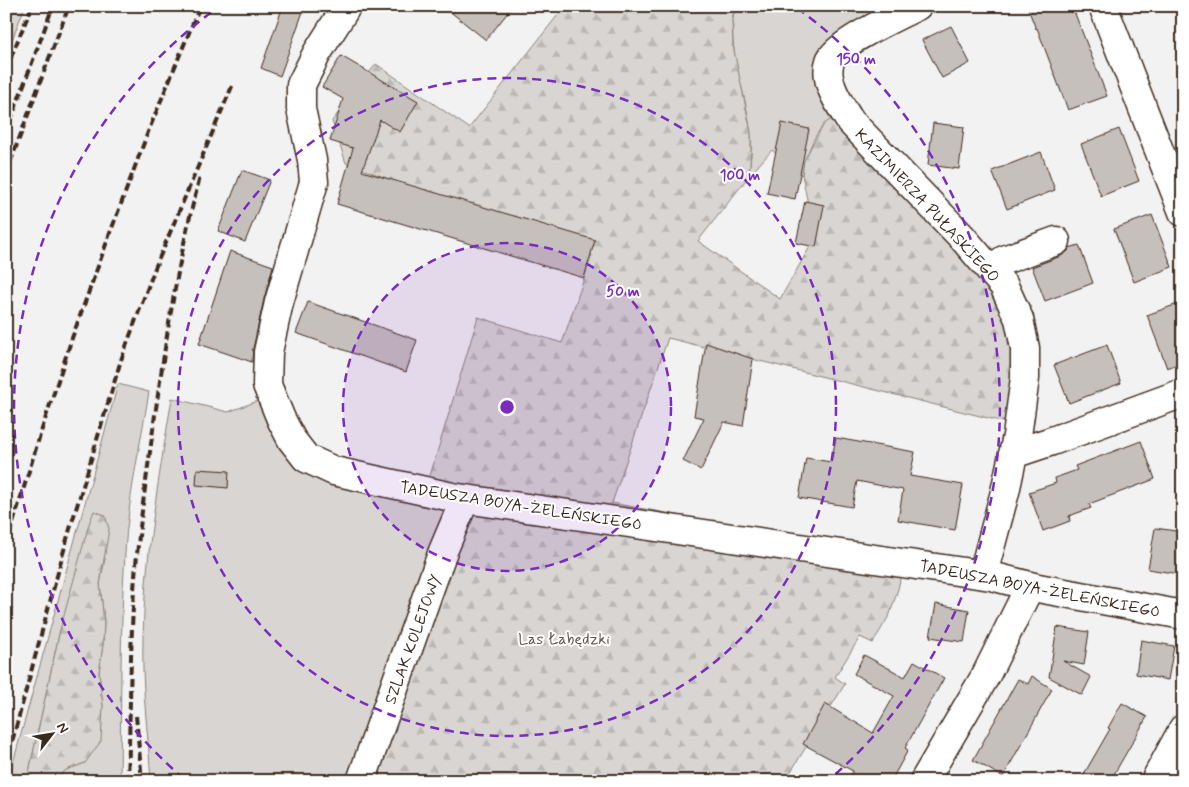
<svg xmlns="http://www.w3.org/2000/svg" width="1189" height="787" font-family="Mynerve,sans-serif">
<defs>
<pattern id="forest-firs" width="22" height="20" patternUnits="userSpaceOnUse" patternTransform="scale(1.25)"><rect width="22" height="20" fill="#d8d5d2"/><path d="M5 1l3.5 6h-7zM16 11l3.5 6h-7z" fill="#bab7b4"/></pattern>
</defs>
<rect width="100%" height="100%" fill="#f3f2f2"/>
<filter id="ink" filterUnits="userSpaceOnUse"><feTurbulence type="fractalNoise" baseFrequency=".02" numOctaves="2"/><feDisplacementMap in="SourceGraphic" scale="10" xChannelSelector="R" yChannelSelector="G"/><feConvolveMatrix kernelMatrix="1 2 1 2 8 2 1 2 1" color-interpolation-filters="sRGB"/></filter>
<g filter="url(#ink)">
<path fill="#d8d5d2" stroke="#8a8078" d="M6 6H25L6 56Z
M735 6H939L863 47 841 65 848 108C841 113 831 118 825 124 813 134 805 160 802 175L772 150 749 176C750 161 753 145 750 129 745 87 726 50 735 6Z
M118 384 149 392C140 446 128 499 125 553 120 629 121 705 120 781H53L66 770 85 763 103 706 99 673 103 644 104 622 100 584 105 558 60 630 29 772 35 781H8Z
M274 395 298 450 459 507 361 781H151C149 744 144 707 143 671 141 579 157 488 172 398L228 412Z"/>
<path fill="url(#forest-firs)" stroke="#8a8078" d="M565 6H735L732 20 733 46 751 132V152L749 176 698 241 780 299 815 238 802 175 804 161 810 149 824 124 848 108 1015 292 1028 442 1004 422 668 338 612 503 862 549 902 571 898 589 890 614 873 643 860 637 835 677 845 684 785 781H361L458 508 423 499 478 317 562 343 592 255 346 163 332 121 376 64 469 128Z
M94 511 105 515 109 529 100 584 104 622 103 644 99 673 103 706 101 741 85 763 66 770 53 781H35L29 772 60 630 89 524Z"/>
<path fill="#c6c0bd" stroke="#3b2a1e" d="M283 6H305L280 76 261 68Z
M443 6H513L486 40Z
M1027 6H1072L1107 96 1068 110 1037 28 1036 29Z
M951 26 970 63 942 78 922 40Z
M341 56 418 101 400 132 380 120 362 171 595 240 584 278 337 204 353 148 330 141 343 99 322 87Z
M782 123 809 129 795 199 767 193Z
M933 123 964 127 959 169 928 165Z
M1119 129 1139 181 1101 196 1081 144Z
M1041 152 1055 190 1007 209 992 171Z
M242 170 270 180 245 242 218 231Z
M805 201 824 205 816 247 796 243Z
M1152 215 1172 267 1134 282 1114 229Z
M1079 245 1093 283 1045 301 1032 267 1061 256 1068 251 1069 248Z
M230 251 273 266 264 299 253 349 252 362 199 344Z
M308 302 417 340 406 372 296 333Z
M1183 302V362L1167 368 1147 315Z
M706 343 753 359 743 426 724 422 701 470 683 461 704 418 694 416Z
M1107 345 1121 383 1069 403 1054 365Z
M836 438 915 452 910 476 963 485 955 530 898 520 903 490 857 481 852 507 799 498 806 458 831 462Z
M1141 441 1155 479 1089 504 1091 508 1069 516 1070 521 1043 531 1029 492 1056 483 1055 478 1077 470 1075 466Z
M197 469 229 471 228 488 196 485Z
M1155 528 1183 532V554L1179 574 1148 569Z
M936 604 969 610 964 642 930 637Z
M1057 627 1089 632 1084 665 1063 661 1091 677 1082 695 1049 677Z
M1141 640 1174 646 1168 680 1136 674Z
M864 655 905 677 914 661 944 678 905 748 908 750 891 781H847L853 771 803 744 825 704 873 733 894 696 854 674Z
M1032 676 1052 689 1003 777 973 760 1018 679 1028 684Z
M1122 703 1147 717 1110 781H1080L1110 729 1108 728Z"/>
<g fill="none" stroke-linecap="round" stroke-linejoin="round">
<g stroke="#3b2a1e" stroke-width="31">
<path id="minor" d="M917 6C899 15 835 44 830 61 823 81 840 105 850 121L962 237 1004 286 1019 319 1025 348V378L1017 436 1005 492 983 574
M1103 6 1183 212
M345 9 317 53 301 85V109L312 160 314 182 279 302 268 352 267 385 281 419 292 440 306 458 334 471 452 497 991 576 1038 588 1183 615
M990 270 1004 260 1056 241
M1013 454 1052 441 1183 393
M361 781 443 551 465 499
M924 781 986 675 1030 586
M1155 781 1183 729"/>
</g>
<use href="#minor" stroke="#fff" stroke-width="28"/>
<path stroke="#3b2a1e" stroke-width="4" stroke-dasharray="8 4" stroke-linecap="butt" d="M6 23 13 6
M6 69 32 6
M6 133 53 6
M6 174 45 69 69 6
M6 546 40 435 72 338 109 236 148 132 200 6
M136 716 142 781
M6 764 67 539 121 360 155 268 233 84
M128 781C130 723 130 664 133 607 136 545 146 483 154 422 166 339 178 257 200 177"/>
</g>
</g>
<circle cx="507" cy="407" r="164" fill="#7b2cbf" fill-opacity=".12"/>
<g fill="none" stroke="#7b2cbf" stroke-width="2.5" stroke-dasharray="9 6">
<circle cx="507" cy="407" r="164"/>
<circle cx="507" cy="407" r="329"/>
<path d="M184 779A493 493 0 0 1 217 8M797 8A493 493 0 0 1 830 779"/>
</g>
<g text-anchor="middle" stroke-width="4" stroke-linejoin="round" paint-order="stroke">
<g font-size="16" fill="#3b2a1e" stroke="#fff">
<text transform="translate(928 205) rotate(47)" y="6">KAZIMIERZA PUŁASKIEGO</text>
<text transform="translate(521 505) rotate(9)" y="6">TADEUSZA BOYA-ŻELEŃSKIEGO</text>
<text transform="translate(1040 588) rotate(11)" y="6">TADEUSZA BOYA-ŻELEŃSKIEGO</text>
<text transform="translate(412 639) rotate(-70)" y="6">SZLAK KOLEJOWY</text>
</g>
<g font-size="16" fill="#62554b" stroke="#fff">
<text x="564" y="644">Las Łabędzki</text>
</g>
</g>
<circle cx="507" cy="407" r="8" fill="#7b2cbf" stroke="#fff" stroke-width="2.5"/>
<g font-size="15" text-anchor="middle" font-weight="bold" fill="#7b2cbf" stroke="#fff" stroke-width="4" stroke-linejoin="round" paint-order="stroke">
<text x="856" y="64">150 m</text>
<text x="740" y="180">100 m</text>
<text x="623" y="296">50 m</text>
</g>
<rect width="1189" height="787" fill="none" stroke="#fff" stroke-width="25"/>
<rect x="12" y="12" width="1164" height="762" fill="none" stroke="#3b2a1e" stroke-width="2" filter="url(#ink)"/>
<g transform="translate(52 734) rotate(59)" stroke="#ffffff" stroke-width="4" paint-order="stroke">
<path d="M0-4L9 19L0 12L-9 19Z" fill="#3b2a1e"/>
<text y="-8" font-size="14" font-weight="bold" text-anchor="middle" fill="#3b2a1e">N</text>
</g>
</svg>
